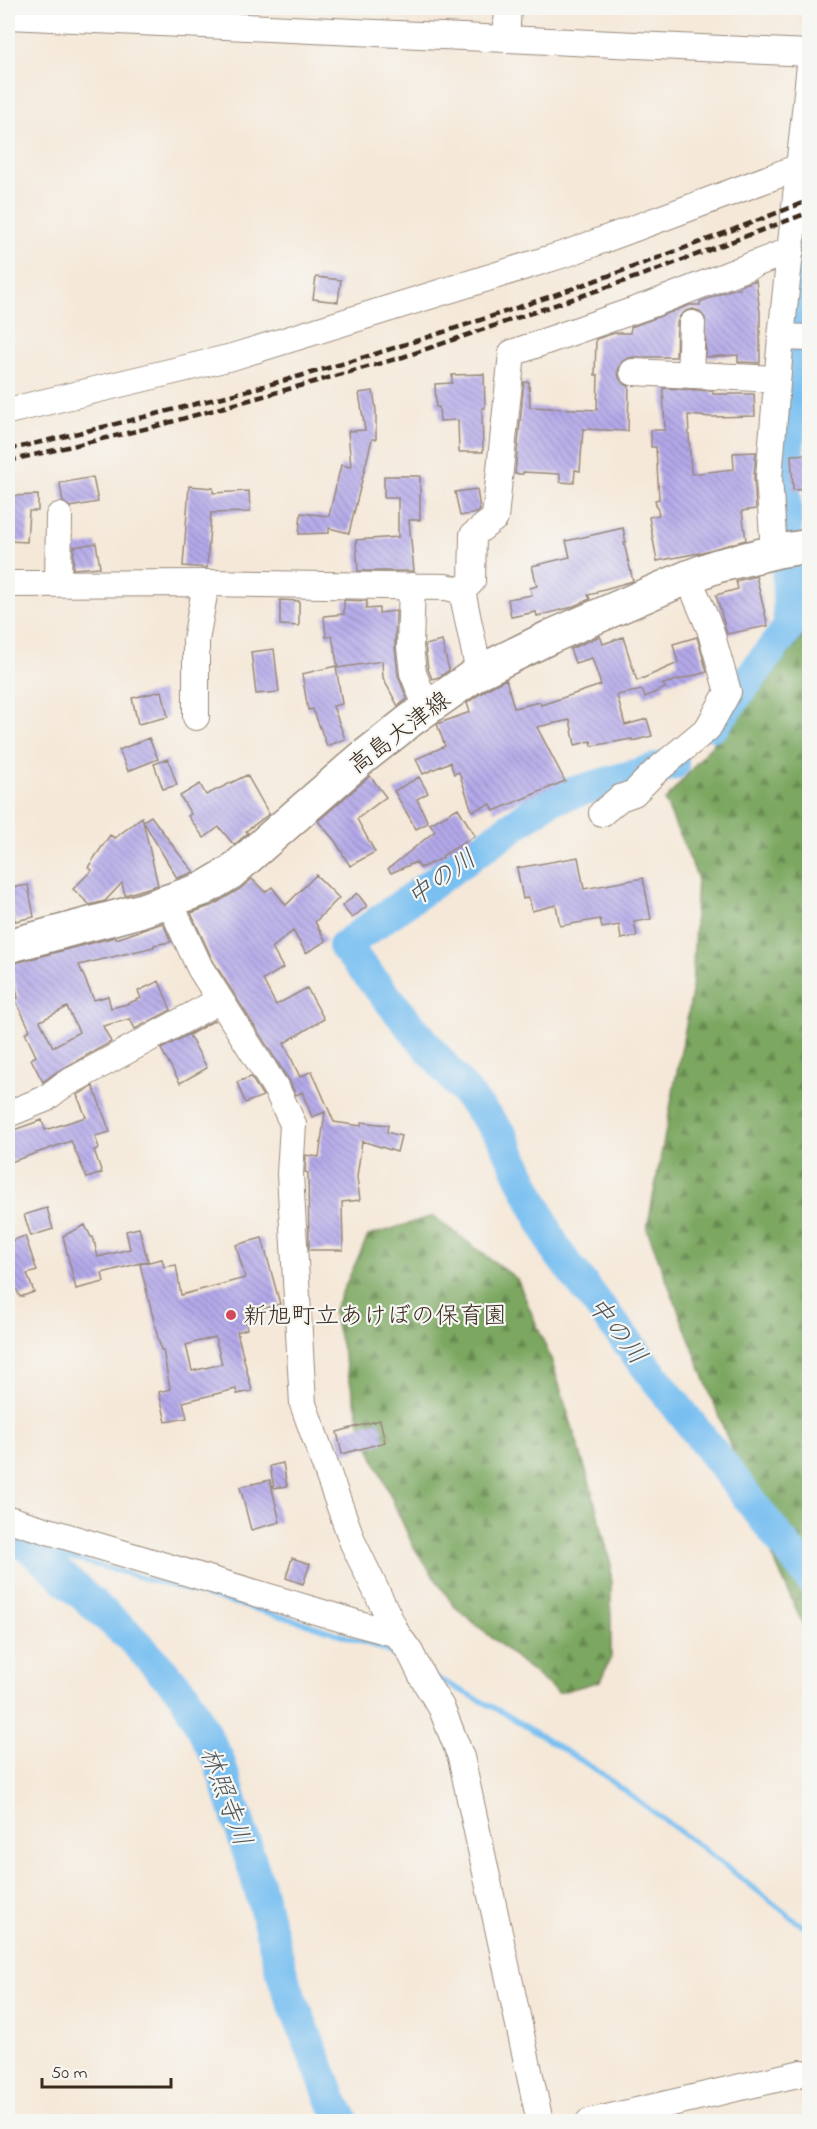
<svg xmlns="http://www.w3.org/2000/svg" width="817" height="2129" font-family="'Indie Flower','Klee One',sans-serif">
<defs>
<pattern id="forest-firs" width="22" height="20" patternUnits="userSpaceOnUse" patternTransform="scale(1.5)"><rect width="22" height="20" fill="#7ba760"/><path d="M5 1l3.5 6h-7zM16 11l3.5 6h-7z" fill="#66884f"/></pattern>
<pattern id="building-back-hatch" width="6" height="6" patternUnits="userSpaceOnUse" patternTransform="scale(1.5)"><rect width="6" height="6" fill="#b4a9ea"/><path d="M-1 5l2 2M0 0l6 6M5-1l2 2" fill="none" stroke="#948abd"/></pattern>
</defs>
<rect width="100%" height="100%" fill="#f6f6f2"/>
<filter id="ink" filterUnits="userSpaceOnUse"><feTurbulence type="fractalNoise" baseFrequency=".0167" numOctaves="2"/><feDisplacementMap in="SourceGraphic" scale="12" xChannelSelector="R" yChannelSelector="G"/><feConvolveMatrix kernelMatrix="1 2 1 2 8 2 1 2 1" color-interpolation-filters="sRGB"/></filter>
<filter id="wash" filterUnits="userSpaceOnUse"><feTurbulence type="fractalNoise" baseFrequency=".008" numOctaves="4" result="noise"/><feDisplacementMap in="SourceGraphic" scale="24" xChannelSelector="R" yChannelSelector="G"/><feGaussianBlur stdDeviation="1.35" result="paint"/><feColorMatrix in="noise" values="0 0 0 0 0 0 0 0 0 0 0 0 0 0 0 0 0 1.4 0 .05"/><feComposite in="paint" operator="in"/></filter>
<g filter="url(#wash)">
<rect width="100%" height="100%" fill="#f5e8d8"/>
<path fill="url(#forest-firs)" stroke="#5b683f" stroke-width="1.5" d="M809 633H810L809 1639 773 1557 647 1229 692 993 697 876 665 801 804 635Z
M433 1216 517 1279 551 1359 590 1484 611 1565V1657L600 1681 558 1693 454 1606 413 1546 363 1434 333 1312 368 1236Z"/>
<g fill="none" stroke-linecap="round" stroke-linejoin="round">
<path stroke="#79c0f1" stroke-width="5" d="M28 1546 305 1623 378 1647 403 1660
M435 1677 504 1713 598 1771 705 1850 810 1932"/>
<path stroke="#79c0f1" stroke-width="32" d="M714 725 789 627 785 490 806 213
M673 764 551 799 344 946 502 1136 556 1250 810 1578
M8 1540 28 1546 129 1636 184 1694 219 1761 257 1880 284 1980 331 2098 344 2122"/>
</g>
<g id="blocks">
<path fill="url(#building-back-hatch)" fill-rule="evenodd" d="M316 277 341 280 338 302 313 299Z
M756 280 760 313V363L738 362V355L706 357 705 318 699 311 693 309 686 311 680 316 677 323 676 357H633L626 359 621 363 618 371 619 378 624 384 629 386 628 431 583 429 580 471 575 470 574 483 560 482V474L523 472V474H515L524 382H529L530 407 597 410 598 375H595L596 339 615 333H630L631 327 690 305H700V302L733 289H740V286Z
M484 374 485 408H482L483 452H459L458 420 440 421 439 407H436L435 384 452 383V375Z
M663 388 713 391V394H754L755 416 711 417 688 415 691 474 734 469 733 453 756 452 754 478 756 509 742 511 746 540 699 553 657 561 649 517 659 515 655 500 659 499 656 447H651V430H665Z
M373 391 376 410V439H372L349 533 329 528V533L299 534 301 513 329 516 341 465 351 467 348 431 365 430 359 393Z
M810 454V489L793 490 791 455Z
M384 476H420V520H409L414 571H358L356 540 398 537V498H384Z
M93 477 98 502 70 507 63 502 60 483Z
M189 486 213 488V493L249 491 250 512 211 513 207 568 183 566Z
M477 489 480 510 477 513 460 516 455 492Z
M38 495V511H29L27 542 8 541V496Z
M623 528 626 543H624L633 581 597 591V593L588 595 590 599 569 608 537 616 536 612 511 617 508 599 532 595 530 588 537 586 532 566 570 557 566 541Z
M96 543 100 567 73 569 74 547Z
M756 576 768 626 727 634 716 595 738 589 736 581Z
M280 600 299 601V626L280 625Z
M344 600 367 601 366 609 379 608V613L396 611 395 647 398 675 407 699 398 706 383 678 382 661 338 668 332 636 326 637 324 616 344 614Z
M600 636 603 644 623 637 637 681 678 663 673 644 697 637 707 672 663 684 665 688 645 697 642 690 617 695 625 725 647 719 652 736 632 741V739L592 746 591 741 575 745 570 720 537 727 565 781 494 811 491 804 472 811 459 772 454 774 450 762 423 774 416 759 445 746 437 724 470 712 467 703 489 688 506 679 514 708 540 702 541 705 601 685 592 658 575 663 570 649Z
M442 641 449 670 439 677 432 679 428 669 425 645Z
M274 649 279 692 256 694 251 652Z
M336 666 342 704 333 706 345 739 327 746 313 709 308 710 302 674Z
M162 691 168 717 138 724 132 698Z
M149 738 158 759 128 771 119 750Z
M168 759 177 785 163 789 154 764Z
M247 775 269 814 246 831 248 833 234 845 219 827 204 838 188 816 191 814 180 796 200 784 206 795Z
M370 776 386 797 357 819 375 852 350 866 335 841 318 821Z
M419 777 428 793 417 799 428 823 416 829 394 791Z
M458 808 475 836 442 856 443 858 420 868 416 862 391 873 388 869 435 831 430 824Z
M151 816 179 854 194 872 177 878 143 821Z
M142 817 158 885 125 895 122 883 105 901 90 905 73 889 92 870 88 867 110 835 115 838Z
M578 857 584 889 643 878 651 919 634 922 637 936 621 939 619 925 602 928 600 919 560 926 556 905 532 911 529 897 523 899 517 868Z
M316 875 339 898 315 922 326 941 306 953 293 931 272 948 283 968 263 980 276 1005 307 988 324 1019 284 1043 300 1077 312 1071 334 1122 361 1126V1122L388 1125 387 1132 401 1136 397 1152 362 1141 357 1177 360 1200 342 1202 343 1250H309L308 1173 305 1172 306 1155 319 1157 325 1112 312 1117 302 1092 296 1095 290 1082 213 961 191 913 213 905 240 889 252 879 265 892 272 887 286 905Z
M28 885 34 917 15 921 8 888Z
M357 893 367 906 352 918 342 906Z
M163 923 171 942 154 945V947L79 965 94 1000 108 996 111 1008 127 1004 141 998 138 991 159 981 171 1010 135 1029 130 1019 103 1026 111 1042 55 1073 43 1082 31 1059 36 1056 25 1033 30 1030 15 999 18 998 11 964 115 937 116 939ZM67 1007 79 1032 53 1047 40 1021Z
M215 1020 189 1035 207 1068 180 1083 161 1049Z
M251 1077 263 1096 245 1103 237 1082Z
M93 1086 110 1132 95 1136 99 1148 94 1150 102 1173 87 1178 71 1141 8 1163V1132L42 1120 45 1130 86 1117 77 1095Z
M47 1208 53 1229 31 1236 24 1215Z
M85 1225 91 1237H93L98 1257 130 1249 126 1231 139 1228 148 1261 102 1273 104 1282 76 1289 63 1236Z
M25 1236 37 1271 27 1274 34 1292 20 1297 8 1270V1242Z
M262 1238 280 1304 244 1314 247 1329 237 1332 252 1391 237 1394 236 1389 183 1402 187 1418 166 1422 159 1392 170 1389 163 1350H161L140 1264 162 1259 164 1267 176 1265 181 1295 245 1278 236 1245ZM215 1337 222 1364 192 1371 186 1345Z
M380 1420 385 1442 342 1454 337 1432Z
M283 1463 287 1486 274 1488 270 1466Z
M270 1480 280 1522 251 1530 240 1487Z
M292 1558 310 1564 303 1584 286 1578Z"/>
</g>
</g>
<g filter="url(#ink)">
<use href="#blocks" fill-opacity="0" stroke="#98897b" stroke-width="1.5"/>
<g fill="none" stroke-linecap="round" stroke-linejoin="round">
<g stroke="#98897b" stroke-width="28">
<path id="minor" d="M8 16 810 53
M506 39 508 8
M781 337 810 338
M633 372 777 379
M690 375 692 324
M8 411 232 357 568 253 810 163
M774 552 769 477 781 337 810 65
M58 583 59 516
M8 584 206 583 446 587 462 591 479 672
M412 586 410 647 413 673 427 708
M462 591 472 581 473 535 495 518 512 353 655 303 791 250
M196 717V640L206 583
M602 813 620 798 634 793 655 772 708 728 728 692 710 629 688 577
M169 901 200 968 277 1090 293 1124 290 1174 303 1404 353 1543 397 1634 410 1652 424 1680 441 1707 461 1757 540 2122
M8 1114 45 1099 62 1086 220 1000
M8 1519 356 1623 397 1634
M589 2122 802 2073"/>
</g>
<g stroke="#98897b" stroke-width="36">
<path id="major" d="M8 946 139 911 203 889 230 873 361 759 412 719 479 672 550 637 688 577 717 566 778 551 810 546"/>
</g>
<use href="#minor" stroke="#fff" stroke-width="26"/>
<use href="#major" stroke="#fff" stroke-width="33"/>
<path stroke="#3b2a1e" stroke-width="4.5" stroke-dasharray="9 4.5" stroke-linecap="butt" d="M8 450C140 418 273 387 403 345 540 302 675 253 810 200
M8 461 153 427 403 357 648 273 810 212"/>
</g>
</g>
<circle fill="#d1495b" stroke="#f6f6f2" stroke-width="2" cx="231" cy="1315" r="6"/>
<g text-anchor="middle" stroke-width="4.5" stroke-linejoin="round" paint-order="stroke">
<g font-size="24" fill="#3b2a1e" stroke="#f6f6f2">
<text transform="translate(399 732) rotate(-37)" y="8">高島大津線</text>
</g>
<g font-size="24" fill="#3b2a1e" stroke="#f6f6f2" text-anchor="start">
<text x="243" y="1323">新旭町立あけぼの保育園</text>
</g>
<g font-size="26" font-style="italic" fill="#4e575d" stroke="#f6f6f2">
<text transform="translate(441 877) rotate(-35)" y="9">中の川</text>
<text transform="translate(618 1330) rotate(52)" y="9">中の川</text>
<text transform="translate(227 1796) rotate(70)" y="9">林照寺川</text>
</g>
</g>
<rect width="817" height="2129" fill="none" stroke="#f6f6f2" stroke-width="30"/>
<path d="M42 2078v9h129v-9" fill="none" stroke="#3b2a1e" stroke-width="3"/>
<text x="51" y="2078" font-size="18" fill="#3b2a1e" stroke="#f6f6f2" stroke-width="4.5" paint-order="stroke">50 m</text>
</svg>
